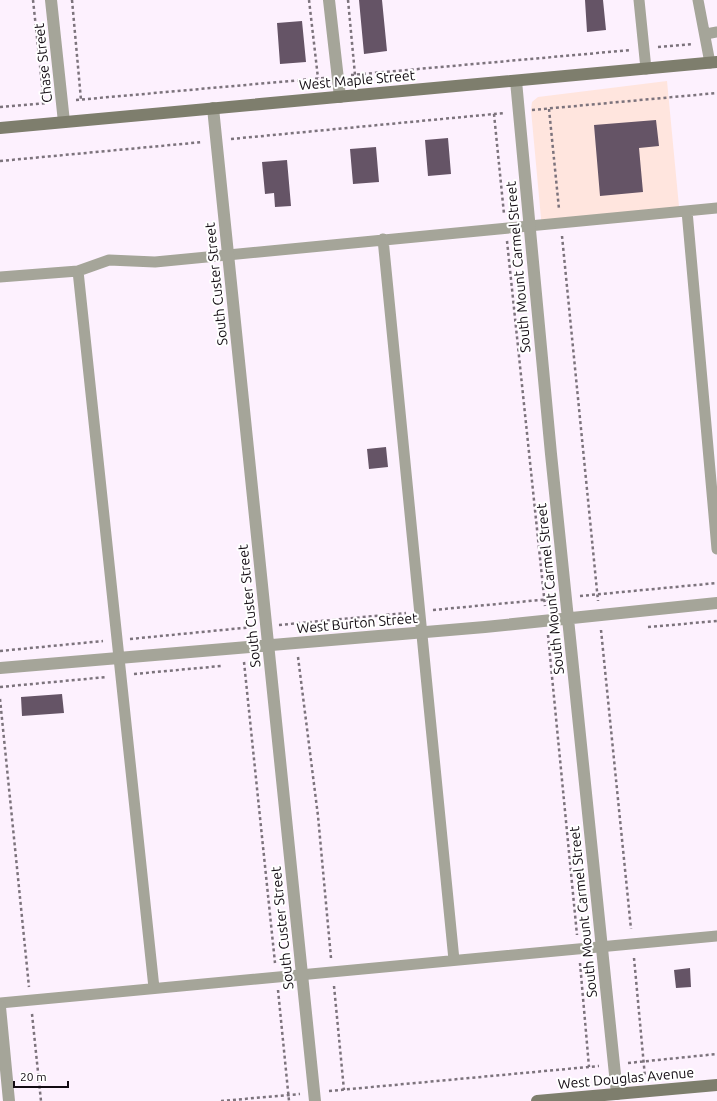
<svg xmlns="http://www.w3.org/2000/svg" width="717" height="1101" font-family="Ubuntu,sans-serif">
<rect width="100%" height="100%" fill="#fdf1fe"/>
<path fill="#ffe5de" d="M667 81 680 217 542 229 531 110 532 102 538 97Z"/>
<path fill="#655466" d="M359 0H382L387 51 364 54Z
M585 0H603L606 30 587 32Z
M302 21 306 62 280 64 277 23Z
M656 120 659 146 639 148 643 192 600 196 594 125Z
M448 138 451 174 428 176 425 140Z
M376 147 379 182 353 184 350 149Z
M287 160 291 206 275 207 274 193 265 194 262 162Z
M386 447 388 467 369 469 367 449Z
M62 694 64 713 22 716 21 697Z
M690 968 691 987 676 988 674 970Z"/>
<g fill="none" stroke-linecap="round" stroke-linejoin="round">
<path stroke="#7c737c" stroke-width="2.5" stroke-dasharray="3 3" stroke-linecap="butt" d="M33 0 44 103
M72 0 81 100
M309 0 318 78
M348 0 355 75
M658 47 693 44
M351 75 631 50
M76 100 324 78
M0 107 47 103
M549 109 559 209
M532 110 717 93
M494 114 504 214
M231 139 505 113
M0 161 203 142
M562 236 598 601
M507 241 545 606
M580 596 717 583
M433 610 551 599
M279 625 406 613
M648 627 717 621
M601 630 631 929
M548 635 577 935
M130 639 253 627
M0 651 103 641
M298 657 318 816 331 958
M244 662 275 963
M134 674 221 666
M0 687 107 677
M0 699 29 987
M634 958 645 1077
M580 963 589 1067
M334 986 344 1090
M278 990 289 1101
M32 1014 41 1101
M628 1063 717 1054
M329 1091 599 1066
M221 1101 300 1094"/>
<path stroke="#a5a599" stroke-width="11" d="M639 0 646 69
M698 0 710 63
M706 34 717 32
M687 211 717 549
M383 239 454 960
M78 271 154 988
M0 277 78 271 109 260 155 262 717 208
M0 1003 717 936"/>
<path stroke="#a5a599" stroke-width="12" d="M51 0 64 122
M329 0 340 97
M516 81 551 454 617 1094
M213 108 315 1101
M0 668 485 627 717 603
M0 1007 9 1101"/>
<path stroke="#7e7e6d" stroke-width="12" d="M0 128 717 62
M537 1101 717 1085"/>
</g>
<g text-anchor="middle" stroke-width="4" stroke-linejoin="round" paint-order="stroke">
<g font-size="14" fill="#120b12" stroke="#fff">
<text transform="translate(43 63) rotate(-96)" y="5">Chase Street</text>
<text transform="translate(357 80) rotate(-5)" y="5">West Maple Street</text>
<text transform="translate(518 267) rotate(-95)" y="5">South Mount Carmel Street</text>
<text transform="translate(216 284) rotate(-96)" y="5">South Custer Street</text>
<text transform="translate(550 589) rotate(-96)" y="5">South Mount Carmel Street</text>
<text transform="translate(249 606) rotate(-96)" y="5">South Custer Street</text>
<text transform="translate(357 623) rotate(-5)" y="5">West Burton Street</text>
<text transform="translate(583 912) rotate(-96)" y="5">South Mount Carmel Street</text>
<text transform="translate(282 928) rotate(-96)" y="5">South Custer Street</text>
<text transform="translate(626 1078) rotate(-5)" y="5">West Douglas Avenue</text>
</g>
</g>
<path d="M14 1081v6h54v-6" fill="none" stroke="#120b12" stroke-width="2"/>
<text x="20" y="1081" font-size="12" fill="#120b12" stroke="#ffffff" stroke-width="3" paint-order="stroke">20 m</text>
</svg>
